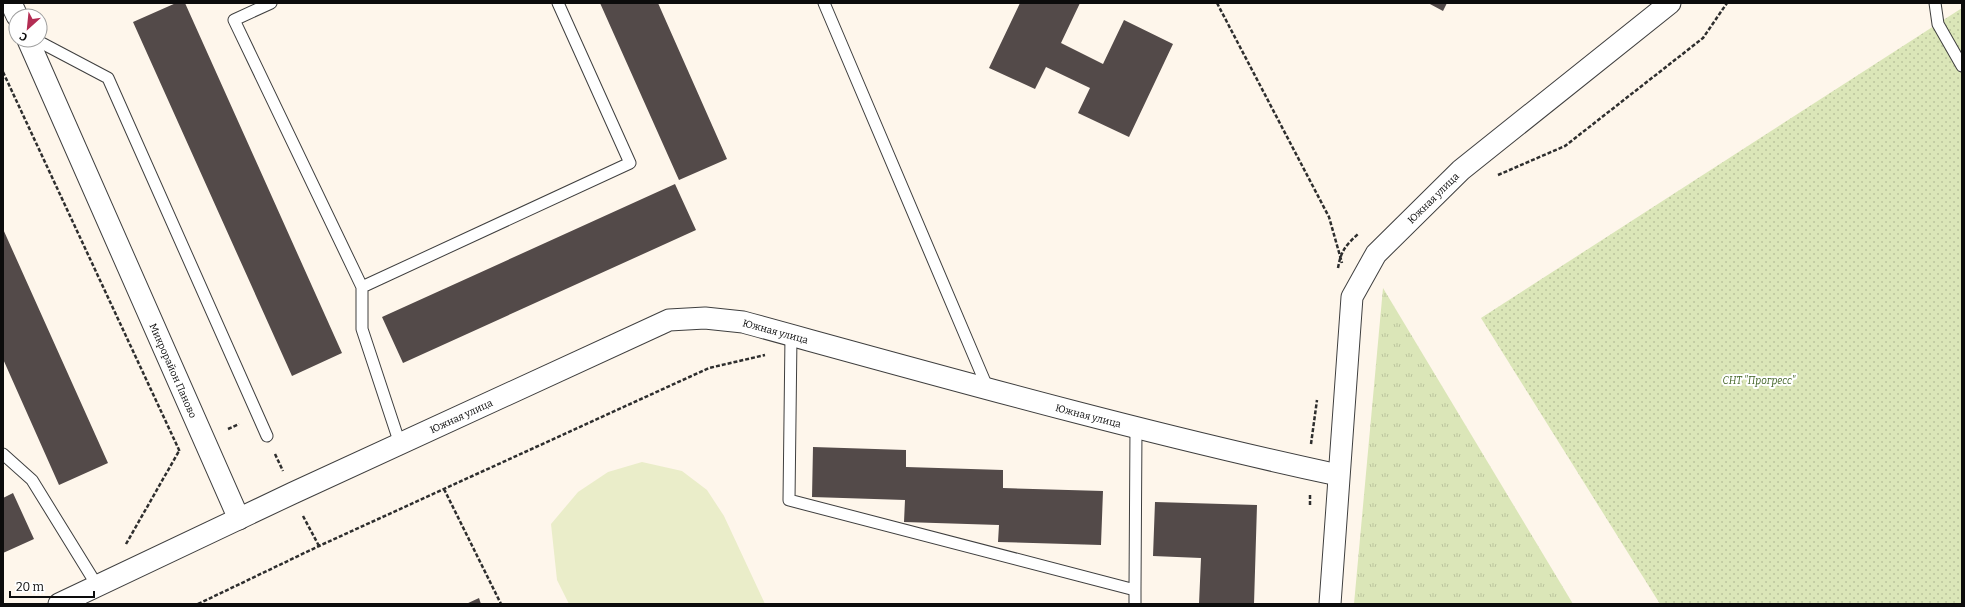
<svg xmlns="http://www.w3.org/2000/svg" width="1965" height="607" font-family="Bitter,serif">
<defs>
<pattern id="grass-dots" width="8" height="8" patternUnits="userSpaceOnUse"><rect width="8" height="8" fill="#dbe6b8"/><path d="M2 2h.1M6 6h.1" fill="none" stroke="#bbc49d" stroke-width="1.8" stroke-linecap="round"/></pattern>
<pattern id="park-tufts" width="24" height="20" patternUnits="userSpaceOnUse"><rect width="24" height="20" fill="#dbe6b8"/><path d="M3 7l-1-3M5 7V3M7 7l1-3M15 17l-1-3M17 17v-4M19 17l1-3" fill="none" stroke="#bbc49d"/></pattern>
</defs>
<rect width="100%" height="100%" fill="#fef6eb"/>
<path fill="url(#grass-dots)" d="M1962 8V604H1660L1481 318Z"/>
<path fill="url(#park-tufts)" d="M1383 288 1573 604H1354Z"/>
<path fill="#eaedc9" d="M642 462 682 471 707 490 724 516 765 604H569L557 580 551 524 578 492 608 472Z"/>
<path fill="#534a49" d="M176 3H185L342 353 292 376 133 22Z
M600 3H658L727 159 679 180Z
M1020 3H1080L1061 43 1103 64 1124 20 1173 44 1129 137 1078 113 1090 88 1046 67 1035 89 989 68Z
M1428 3H1447L1443 11Z
M675 184 696 230 403 363 382 317Z
M3 229 108 463 59 485 3 359Z
M813 447 906 450V467L1003 470V488L1103 491 1101 545 998 542 999 525 904 522 905 500 812 497Z
M13 493 34 539 3 553V498Z
M1155 502 1257 505 1254 604H1199L1201 558 1153 556Z
M479 598 481 604H466Z"/>
<g fill="none" stroke-linecap="round" stroke-linejoin="round">
<g stroke="#3f3f3f" stroke-width="13">
<path id="service" d="M271 3 234 20 362 287V329L400 444
M824 3 988 389
M1935 3 1938 24 1962 66
M36 40 108 78 267 436
M362 287 630 163 558 3
M791 336 789 500 1135 590 1136 428
M3 454 32 480 98 587
M1135 604V590"/>
</g>
<g stroke="#3f3f3f" stroke-width="23">
<g id="minor">
<path d="M11 3 17 16"/>
<path id="s1" d="M28 40 239 519"/>
<path id="s2" d="M59 604 293 493 669 320 705 318 743 322C940 376 1138 432 1338 475"/>
<path id="s3" d="M1330 604 1352 297 1376 254 1461 170 1670 3"/>
</g>
</g>
<path stroke="#2e2e2e" stroke-width="2.5" stroke-dasharray="4 2" stroke-linecap="butt" d="M1217 3 1329 217 1342 263
M3 72 180 452
M1498 175 1565 146 1703 38 1727 3
M1338 268C1341 251 1345 246 1358 234
M228 429 239 424
M1311 444 1317 400
M275 454 283 471
M444 489 501 604
M1310 505V493
M303 516 319 546
M126 544 179 451
M198 604 319 546 709 368 765 355"/>
<use href="#service" stroke="#fff" stroke-width="11"/>
<use href="#minor" stroke="#fff" stroke-width="21"/>
</g>
<g text-anchor="middle" stroke-width="4" stroke-linejoin="round" paint-order="stroke">
<g font-size="10" fill="#0c0c0c" stroke="#fff">
<text dy="4" stroke="none"><textPath href="#s3" startOffset="437">Южная улица</textPath></text>
<text dy="4" stroke="none"><textPath href="#s2" startOffset="781">Южная улица</textPath></text>
<text dy="4" stroke="none"><textPath href="#s1" startOffset="361">Микрорайон Паново</textPath></text>
<text dy="4" stroke="none"><textPath href="#s2" startOffset="1105">Южная улица</textPath></text>
<text dy="4" stroke="none"><textPath href="#s2" startOffset="444">Южная улица</textPath></text>
</g>
<g font-size="10" font-style="italic" fill="#3c5f20" stroke="#fff">
<text x="1759" y="384">СНТ "Прогресс"</text>
</g>
</g>
<rect width="1965" height="607" fill="none" stroke="#0c0c0c" stroke-width="8"/>
<g transform="translate(28 28) rotate(207)"><circle r="19" fill="#ffffff" stroke="#9e9e9e"/>
<path d="M0-3L7 15L0 10L-7 15Z" fill="#b32d53"/>
<text y="-6" font-size="11" font-weight="bold" text-anchor="middle" fill="#0c0c0c">С</text>
</g>
<path d="M10 591v6h84v-6" fill="none" stroke="#0c0c0c" stroke-width="2"/>
<text x="16" y="591" font-size="12" fill="#0c0c0c" stroke="#ffffff" stroke-width="3" paint-order="stroke">20 m</text>
</svg>
